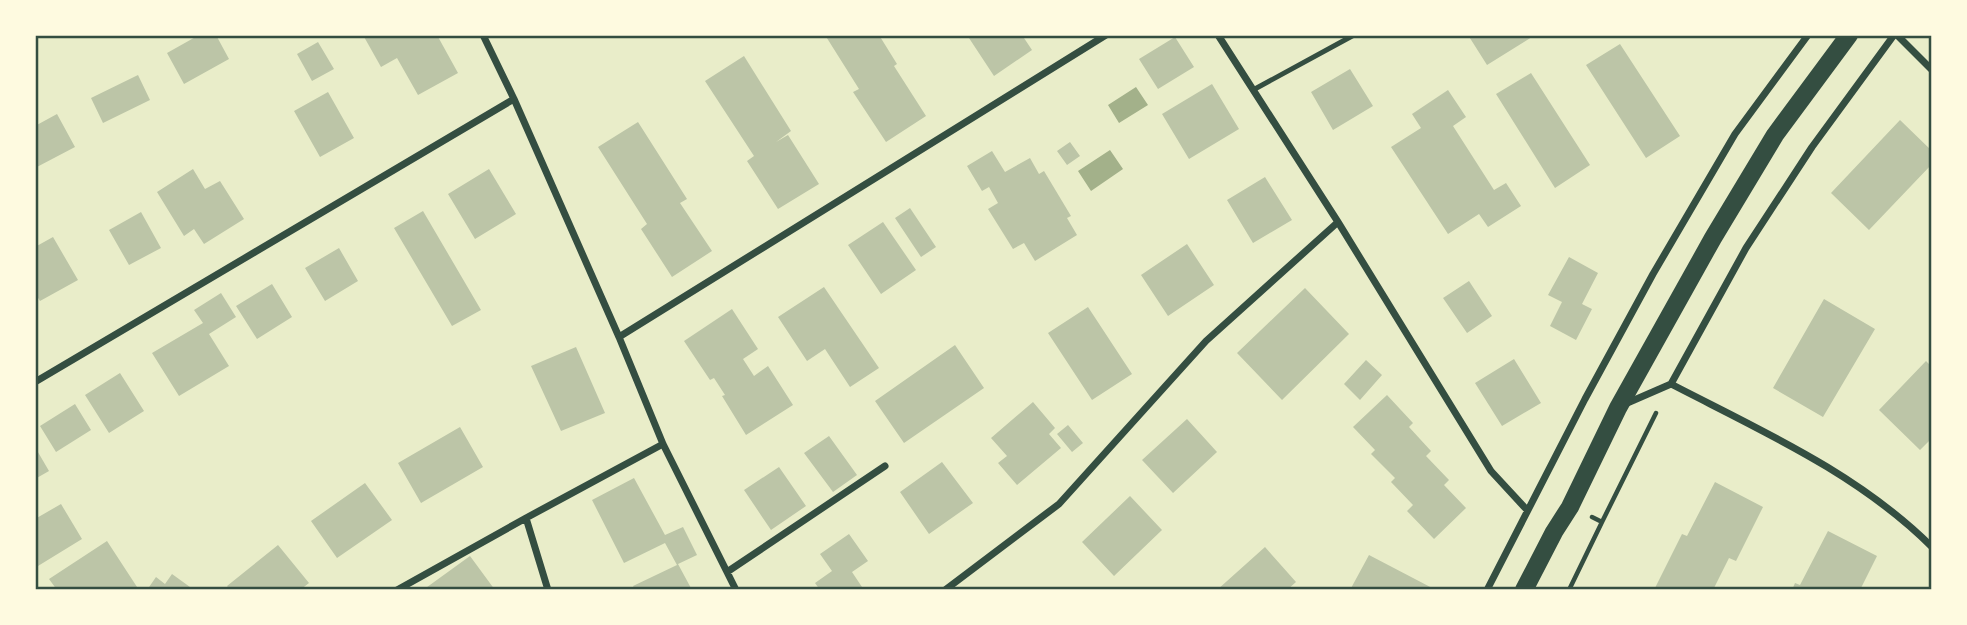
<svg xmlns="http://www.w3.org/2000/svg" width="1967" height="625" font-family="'Sofia Sans Condensed',sans-serif">
<rect width="100%" height="100%" fill="#e9edc9"/>
<path fill="#a3b18a" d="M1136 87 1148 105 1119 123 1108 105Z
M1110 150 1123 169 1091 191 1078 171Z"/>
<path fill="#bcc5a7" d="M199 35H216L229 59 184 84 167 53Z
M363 35H437L458 73 418 95 397 58 381 67Z
M825 35H879L897 64 894 66 926 116 886 142 853 92 859 89Z
M967 35H1022L1032 50 994 76Z
M1468 35H1535L1487 65Z
M1175 37 1194 67 1158 89 1139 59Z
M318 42 334 69 312 81 297 54Z
M1620 44 1680 136 1646 158 1586 65Z
M744 56 791 131 776 142 788 135 819 184 778 209 747 161 754 156 705 81Z
M1350 69 1373 106 1333 130 1311 92Z
M1531 73 1590 165 1555 188 1496 94Z
M138 75 150 100 103 123 91 98Z
M1212 84 1239 129 1189 159 1162 114Z
M1448 90 1466 117 1453 126 1494 190 1506 183 1521 206 1488 227 1479 214 1448 234 1391 147 1421 128 1412 114Z
M328 92 354 138 320 157 294 111Z
M57 114 75 147 35 168V126Z
M1900 120 1932 151V164L1869 230 1831 193Z
M638 122 687 199 680 203 712 251 672 277 641 229 647 224 598 147Z
M1070 142 1080 156 1067 165 1057 151Z
M992 151 1005 172 1030 158 1039 174 1044 171 1071 216 1067 218 1077 235 1035 261 1024 243 1013 249 988 209 998 203 989 187 982 191 967 166Z
M193 169 205 189 220 181 244 219 204 244 194 229 184 236 157 192Z
M489 169 516 214 475 239 448 194Z
M1265 177 1292 220 1253 243 1227 200Z
M910 208 936 247 921 257 895 218Z
M423 211 481 310 452 326 394 228Z
M141 212 161 248 129 265 109 230Z
M883 222 916 270 881 294 848 245Z
M53 237 78 280 40 301 35 293V247Z
M1187 244 1214 285 1168 316 1141 275Z
M339 248 358 281 325 301 305 268Z
M1569 257 1598 273 1582 304 1592 309 1576 340 1550 326 1562 302 1548 295Z
M1469 281 1492 316 1467 333 1443 298Z
M272 284 292 317 257 339 236 306Z
M824 287 879 368 850 387 825 349 807 361 778 317Z
M1305 288 1349 334 1282 400 1237 353Z
M221 293 236 317 209 334 229 366 179 396 152 353 203 323 194 310Z
M1824 299 1875 329 1823 417 1773 388Z
M1088 307 1132 374 1092 400 1048 333Z
M732 309 758 349 743 359 754 376 768 366 793 405 746 435 722 396 725 395 714 378 710 380 684 341Z
M955 345 984 388 904 443 875 401Z
M576 347 605 413 561 431 531 366Z
M1514 359 1541 403 1502 426 1475 383Z
M1366 360 1382 375 1360 400 1344 384Z
M1926 361 1932 367V438L1920 450 1879 410Z
M120 373 144 411 109 433 85 395Z
M1387 395 1413 423 1409 427 1431 451 1426 456 1449 480 1444 485 1466 508 1434 539 1407 511 1413 505 1391 482 1395 478 1371 454 1375 450 1353 427Z
M1033 402 1055 428 1049 434 1061 448 1017 485 998 463 1007 456 991 438Z
M75 404 91 430 56 452 40 426Z
M1187 419 1217 452 1173 493 1142 460Z
M1068 425 1083 443 1072 452 1057 434Z
M460 427 483 467 421 503 398 463Z
M829 436 857 475 833 492 804 453Z
M35 447 49 471 35 479Z
M942 462 973 503 929 534 900 492Z
M779 467 806 506 771 530 744 490Z
M634 478 665 535 683 527 697 555 678 564 692 590H635L633 586 677 565 665 543 624 563 592 500Z
M1715 482 1763 507 1736 561 1729 558 1713 590H1654L1682 534 1687 536Z
M365 483 392 520 337 558 311 521Z
M1130 496 1162 530 1114 576 1082 542Z
M61 504 82 539 38 566 35 562V519Z
M1828 531 1877 556 1860 590H1792L1795 583 1800 585Z
M849 534 868 561 852 572 864 590H820L815 583 832 571 820 554Z
M107 541 139 590H57L49 579Z
M278 545 309 583 300 590H230L227 586Z
M1265 547 1296 582 1287 590H1217Z
M1369 555 1436 590H1350Z
M470 556 495 590H423Z
M172 574 190 587 188 590H147L156 577 165 584Z"/>
<g fill="none" stroke-linecap="round" stroke-linejoin="round">
<path stroke="#344e41" stroke-width="4.5" d="M1602 522 1656 413
M1569 590 1602 522 1592 517"/>
<path stroke="#344e41" stroke-width="5" d="M1253 90 1354 35"/>
<path stroke="#344e41" stroke-width="7" d="M483 35 514 99 619 337 663 444 736 590
M1218 35 1338 222 1491 471 1527 510
M1897 35 1932 70
M619 337 1106 35
M35 382 514 99
M1671 384C1762 431 1859 474 1932 547
M1625 404 1671 384 1746 248 1812 147 1894 35
M526 518 548 590
M727 572 885 466
M397 590 526 518 663 444
M945 590 1059 504 1206 341 1338 222
M1487 590 1585 399 1653 274 1735 134 1808 35"/>
<path stroke="#344e41" stroke-width="18" d="M1524 590 1554 532 1570 507 1618 408 1713 238 1775 135 1849 35"/>
</g>
<rect width="1967" height="625" fill="none" stroke="#fefae0" stroke-width="74"/>
<rect x="37" y="37" width="1893" height="551" fill="none" stroke="#344e41" stroke-width="2.5"/>
</svg>
